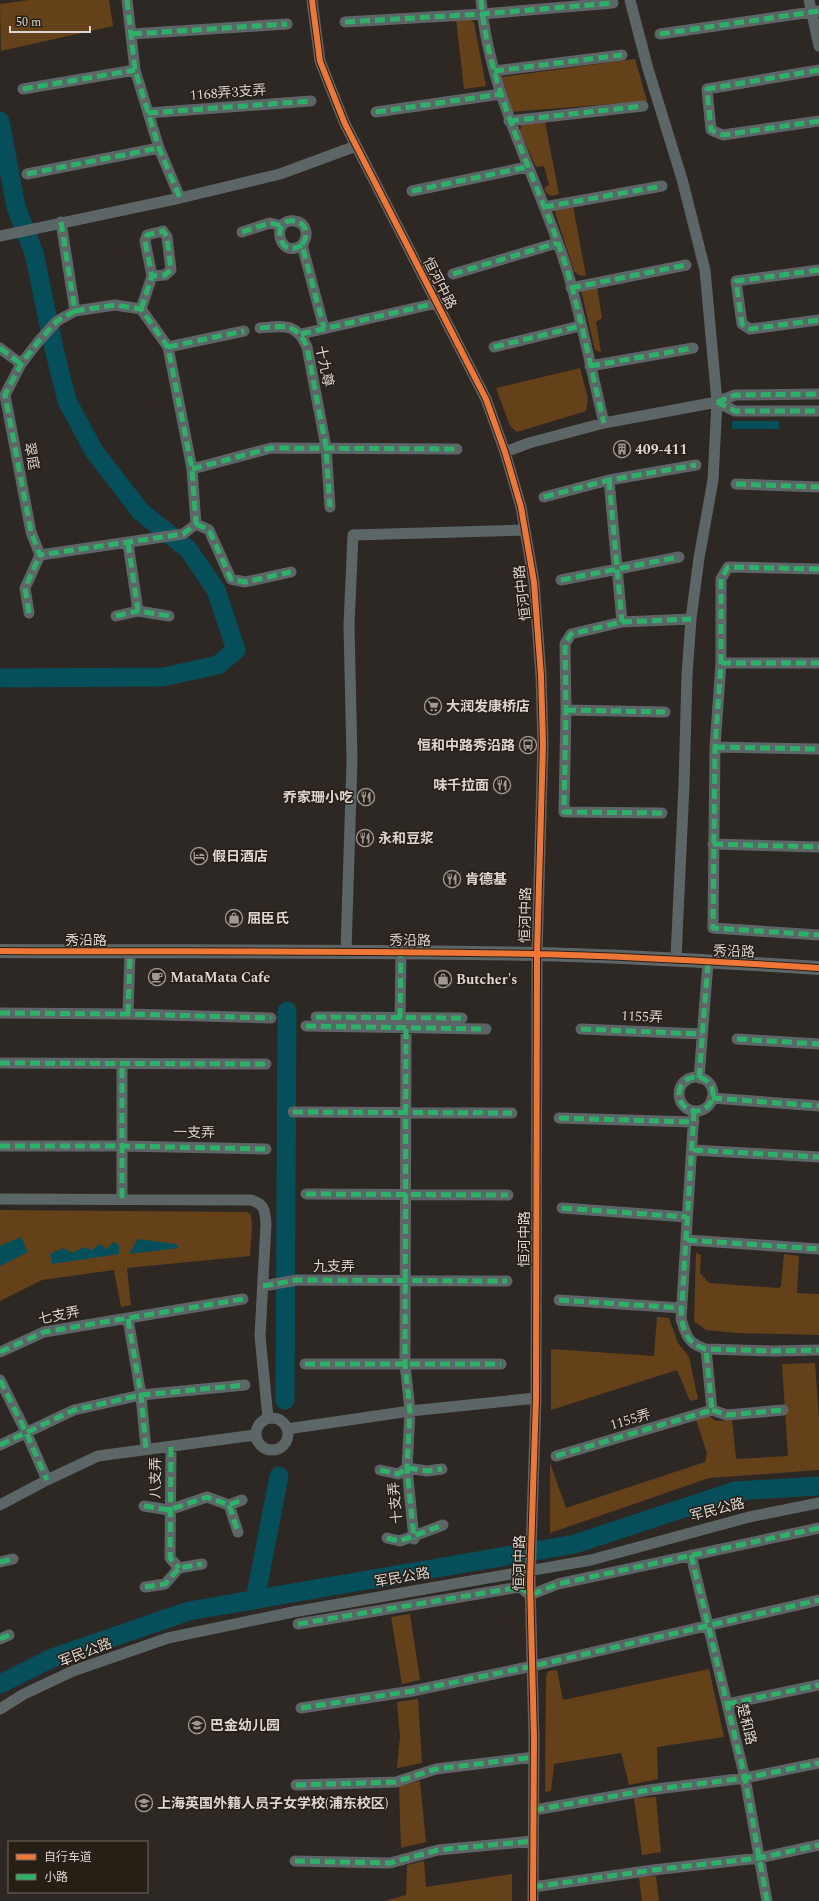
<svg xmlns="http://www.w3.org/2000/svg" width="819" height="1901" font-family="Spectral,'Noto Sans SC',serif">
<rect width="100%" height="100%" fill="#2d2824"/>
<path fill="#65411a" d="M29 0H109L113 26 1 51 0 4Z
M471 18 474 23 486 86 464 89 456 19Z
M635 59 647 101 511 112 502 77Z
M545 122 559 194 552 196 547 194 544 188 549 185 544 166 536 167 520 132 521 125Z
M573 206 586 276 579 275 574 271 555 212 558 208Z
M597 287 602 318 596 322 601 352 595 350 581 290Z
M580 368 588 399 586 411 517 432 510 426 496 388Z
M0 1210 247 1212 251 1215 252 1227 250 1256 127 1268 131 1305 121 1307 114 1270 42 1280 0 1301Z
M696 1253 701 1255 700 1273 709 1283 779 1288 781 1286 784 1254 799 1256 797 1293 819 1294V1335L737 1333 706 1330 694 1321Z
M657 1317 669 1318 678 1343 689 1357 698 1399 690 1401 677 1370 551 1410V1349L654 1356Z
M815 1363 819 1419V1470L709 1478 550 1533V1463L566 1508 705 1462 707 1453 696 1420 708 1415 716 1421 732 1420 736 1459 788 1456 782 1364Z
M410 1614 420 1680 402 1684 391 1617Z
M709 1669 724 1737 657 1747 658 1779 629 1785 621 1753 554 1764 551 1791 545 1792 546 1677 548 1671 557 1670 563 1700Z
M418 1699 422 1763 397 1768 400 1737 397 1702Z
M420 1781 426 1842 401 1848 399 1786Z
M656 1797 661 1852 642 1855 634 1798Z
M424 1861 426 1887 512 1874V1901H385L406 1895 407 1865Z
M656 1876 659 1901H642L639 1877Z"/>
<path fill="#044f5a" d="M732 421H779V429H732Z
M21 1237 28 1252 0 1266V1246Z
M138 1239 176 1244 179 1248 129 1254Z
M113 1242 119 1245V1254L52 1264 50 1254 63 1248 73 1253 83 1247 92 1250 99 1244 107 1249Z"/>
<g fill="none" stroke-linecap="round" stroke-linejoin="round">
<path stroke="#044f5a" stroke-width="19" d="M0 121 16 207 34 253 54 349 67 401 94 451 141 512 188 549 216 590 236 650 218 665 163 677 0 678
M285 1400 287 1011
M255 1600 279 1476
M0 1684 52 1658 189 1611 575 1544 735 1491 819 1486"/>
<path stroke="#5d6667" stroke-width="11" d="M127 0 135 70 159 148 180 198
M312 0 320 61 345 124 486 399 505 452 521 507 534 582 541 676 543 743 537 954 536 1398 530 1582 534 1738 533 1901
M481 0C489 97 540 181 568 273 582 322 592 373 604 423
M630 0 648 69 682 179 705 270 717 402 713 480 699 558 691 619 687 675 684 785 676 958
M809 0 819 46
M345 22 482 14 613 3
M132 34 287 24
M660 34 819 11
M819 70 707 89 711 130 723 135 819 121
M494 71 622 55
M23 89 135 70
M376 112 501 94
M148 113 311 101
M509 121 643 106
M27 174 159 148
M412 191 527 167
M544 207 662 186
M61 222 75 311 57 321 38 342 21 364 5 395 31 532 40 555 183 534 196 524 192 469 168 347 141 309 115 305 75 311
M242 232 270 223 282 226
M0 236 180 198 280 174 356 146
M302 245C278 261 270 217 295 221 307 223 309 236 302 245L324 328
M819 270 736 281 742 324 750 329 819 320
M453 274 557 243
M571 288 686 265
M141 309 152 276 165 275 171 270 167 237 163 231 147 235 145 241 152 276
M260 328C284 326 296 322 307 347L326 447 330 507
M301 334 437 303
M168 347 244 331
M494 347 580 326
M0 348 21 364
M590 366 693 348
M717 402 735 411H819
M505 452 529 443 604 423 717 402 735 395 819 394
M192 469 271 448 457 449
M609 480 622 622
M736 484 819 487
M544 497 609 480 696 465
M196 524 209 530 231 579 245 582 291 572
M128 543 138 611 169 616
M819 569 728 567 721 579V663L715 747 713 928 819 935
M561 580 679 557
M29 613 25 588 40 555
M116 616 138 611
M721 663H819
M566 710 665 712
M715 747 819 749
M662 813 564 812 566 710 565 644 571 634 622 622 691 619
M713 844 819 847
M346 951 352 760 349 625 353 535 525 530
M0 1013 128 1014 271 1018
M128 1014 130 952
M316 1017 462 1018
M400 1018 401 952
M306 1026 486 1029
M406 1029 405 1364 410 1411 407 1468 414 1539
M581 1029 702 1034
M737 1039 819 1044
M0 1063 266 1064
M679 1094a17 17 0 1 1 34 0a17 17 0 1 1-34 0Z
M699 1078 708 962
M712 1098 819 1106
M694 1111 681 1319C686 1335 688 1344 706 1349L774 1351 819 1350
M293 1112 512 1113
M559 1118 694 1122
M0 1146H121L266 1149
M693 1150 819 1157
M306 1194 508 1195
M122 1198V1064
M0 1199 251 1200C265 1204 265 1211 266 1224L260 1336 268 1418
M562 1208 687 1217
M687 1240 819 1249
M263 1286 297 1280 507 1281
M559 1300 682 1308
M128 1319 141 1395 146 1449
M0 1352 44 1332 243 1299
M305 1364H501
M0 1380 26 1432 47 1480
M712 1410 727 1415 783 1410
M256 1434a16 16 0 1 1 32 0a16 16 0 1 1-32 0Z
M287 1429 410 1411 536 1398
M0 1445 74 1410 141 1395 245 1385
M171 1447 170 1558 179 1568
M556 1456 712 1410 706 1349
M380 1470 398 1474 407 1468 427 1471 442 1469
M0 1505 47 1480 98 1456 255 1435
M229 1505 238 1532
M144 1506 169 1510 207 1497 229 1505 242 1500
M387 1538 400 1541 443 1525
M691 1555 745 1778 767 1901
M0 1562 13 1559
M145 1587 165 1584 179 1568 202 1564
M298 1624 520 1587 530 1595 558 1584 819 1528
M0 1639 9 1635
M727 1704 819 1685
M301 1708 412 1691 533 1666 819 1600
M0 1709 24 1694 73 1671 168 1638 293 1612 591 1560 749 1517 819 1503
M296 1785 396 1782 436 1769 534 1757
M534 1810 649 1790 745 1778 819 1763
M295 1861 390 1863 438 1850 533 1841
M533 1887 653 1870 759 1858 819 1845"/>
<path stroke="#5d6566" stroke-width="14" d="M0 951C178 952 357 950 535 954 630 956 724 962 819 968"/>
<path stroke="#2db169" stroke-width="5" stroke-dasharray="10 5" stroke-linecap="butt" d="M127 0 135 70 159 148 180 198
M481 0C489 97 540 181 568 273 582 322 592 373 604 423
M345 22 482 14 613 3
M132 34 287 24
M660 34 819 11
M819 70 707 89 711 130 723 135 819 121
M494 71 622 55
M23 89 135 70
M376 112 501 94
M148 113 311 101
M509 121 643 106
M27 174 159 148
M412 191 527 167
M544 207 662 186
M61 222 75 311 57 321 38 342 21 364 5 395 31 532 40 555 183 534 196 524 192 469 168 347 141 309 115 305 75 311
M242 232 270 223 282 226
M302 245C278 261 270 217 295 221 307 223 309 236 302 245L324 328
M819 270 736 281 742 324 750 329 819 320
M453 274 557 243
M571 288 686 265
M141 309 152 276 165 275 171 270 167 237 163 231 147 235 145 241 152 276
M260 328C284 326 296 322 307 347L326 447 330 507
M301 334 437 303
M168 347 244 331
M494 347 580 326
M0 348 21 364
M590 366 693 348
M717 402 735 411H819
M717 402 735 395 819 394
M192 469 271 448 457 449
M609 480 622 622
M736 484 819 487
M544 497 609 480 696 465
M196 524 209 530 231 579 245 582 291 572
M128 543 138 611 169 616
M819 569 728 567 721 579V663L715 747 713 928 819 935
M561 580 679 557
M29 613 25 588 40 555
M116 616 138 611
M721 663H819
M566 710 665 712
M715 747 819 749
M662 813 564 812 566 710 565 644 571 634 622 622 691 619
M713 844 819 847
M0 1013 128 1014 271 1018
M128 1014 130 952
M316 1017 462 1018
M400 1018 401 952
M306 1026 486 1029
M406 1029 405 1364 410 1411 407 1468 414 1539
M581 1029 702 1034
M737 1039 819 1044
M0 1063 266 1064
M679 1094a17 17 0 1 1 34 0a17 17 0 1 1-34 0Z
M699 1078 708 962
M712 1098 819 1106
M694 1111 681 1319C686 1335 688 1344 706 1349L774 1351 819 1350
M293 1112 512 1113
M559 1118 694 1122
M0 1146H121L266 1149
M693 1150 819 1157
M306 1194 508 1195
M122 1198V1064
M562 1208 687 1217
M687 1240 819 1249
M263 1286 297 1280 507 1281
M559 1300 682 1308
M128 1319 141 1395 146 1449
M0 1352 44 1332 243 1299
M305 1364H501
M0 1380 26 1432 47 1480
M712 1410 727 1415 783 1410
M0 1445 74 1410 141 1395 245 1385
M171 1447 170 1558 179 1568
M556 1456 712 1410 706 1349
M380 1470 398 1474 407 1468 427 1471 442 1469
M229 1505 238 1532
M144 1506 169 1510 207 1497 229 1505 242 1500
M387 1538 400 1541 443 1525
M691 1555 745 1778 767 1901
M0 1562 13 1559
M145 1587 165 1584 179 1568 202 1564
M298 1624 520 1587 530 1595 558 1584 819 1528
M0 1639 9 1635
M727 1704 819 1685
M301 1708 412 1691 533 1666 819 1600
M296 1785 396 1782 436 1769 534 1757
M534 1810 649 1790 745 1778 819 1763
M295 1861 390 1863 438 1850 533 1841
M533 1887 653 1870 759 1858 819 1845"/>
<g stroke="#271e16" stroke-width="8">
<path id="cycleway" d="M312 0 320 61 345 124 486 399 505 452 521 507 534 582 541 676 543 743 537 954 536 1398 530 1582 534 1738 533 1901
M0 951C178 952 357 950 535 954 630 956 724 962 819 968"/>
</g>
<use href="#cycleway" stroke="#f07635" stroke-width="6"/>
</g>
<defs>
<g id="building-ring" transform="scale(0.9)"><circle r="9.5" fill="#271e16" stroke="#9f9994" stroke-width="1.5"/><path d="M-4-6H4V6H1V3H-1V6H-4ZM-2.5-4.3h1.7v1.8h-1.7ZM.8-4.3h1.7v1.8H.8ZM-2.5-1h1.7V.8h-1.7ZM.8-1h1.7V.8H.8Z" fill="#9f9994"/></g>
<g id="supermarket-ring" transform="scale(0.9)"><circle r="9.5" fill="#271e16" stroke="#9f9994" stroke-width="1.5"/><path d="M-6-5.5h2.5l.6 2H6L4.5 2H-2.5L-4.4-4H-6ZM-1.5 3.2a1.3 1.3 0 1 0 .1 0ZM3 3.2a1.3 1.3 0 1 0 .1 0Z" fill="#9f9994"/></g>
<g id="bus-ring" transform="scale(0.9)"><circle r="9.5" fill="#271e16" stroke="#9f9994" stroke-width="1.5"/><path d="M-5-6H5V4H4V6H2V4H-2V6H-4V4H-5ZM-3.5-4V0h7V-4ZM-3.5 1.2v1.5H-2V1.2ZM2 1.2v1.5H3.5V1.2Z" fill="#9f9994"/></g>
<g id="restaurant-ring" transform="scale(0.9)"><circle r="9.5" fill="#271e16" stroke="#9f9994" stroke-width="1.5"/><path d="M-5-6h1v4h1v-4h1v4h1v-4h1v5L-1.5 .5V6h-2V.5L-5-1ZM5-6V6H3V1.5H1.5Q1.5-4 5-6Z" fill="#9f9994"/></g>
<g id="hotel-ring" transform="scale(0.9)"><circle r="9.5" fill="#271e16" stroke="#9f9994" stroke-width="1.5"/><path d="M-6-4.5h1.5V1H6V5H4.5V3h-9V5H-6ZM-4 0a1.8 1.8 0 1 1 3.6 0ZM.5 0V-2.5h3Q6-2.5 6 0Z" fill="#9f9994"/></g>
<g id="shop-ring" transform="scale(0.9)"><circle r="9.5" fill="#271e16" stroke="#9f9994" stroke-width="1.5"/><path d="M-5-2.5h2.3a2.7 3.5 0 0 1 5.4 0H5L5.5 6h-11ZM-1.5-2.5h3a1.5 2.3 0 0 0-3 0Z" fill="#9f9994"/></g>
<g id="cafe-ring" transform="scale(0.9)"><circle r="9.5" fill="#271e16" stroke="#9f9994" stroke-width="1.5"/><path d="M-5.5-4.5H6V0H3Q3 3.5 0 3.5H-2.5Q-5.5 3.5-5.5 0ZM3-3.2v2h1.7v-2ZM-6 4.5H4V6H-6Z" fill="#9f9994"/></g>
<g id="school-ring" transform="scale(0.9)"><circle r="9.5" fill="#271e16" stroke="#9f9994" stroke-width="1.5"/><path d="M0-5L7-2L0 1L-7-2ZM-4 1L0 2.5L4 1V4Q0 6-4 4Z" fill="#9f9994"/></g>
</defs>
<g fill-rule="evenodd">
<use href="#building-ring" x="622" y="449"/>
<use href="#supermarket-ring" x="433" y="706"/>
<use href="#bus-ring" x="528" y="745"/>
<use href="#restaurant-ring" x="502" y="785"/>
<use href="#restaurant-ring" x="366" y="797"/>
<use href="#restaurant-ring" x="365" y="838"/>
<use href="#hotel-ring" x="199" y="856"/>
<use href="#restaurant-ring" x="452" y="879"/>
<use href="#shop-ring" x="234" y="918"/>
<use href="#cafe-ring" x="157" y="977"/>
<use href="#shop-ring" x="443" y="979"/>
<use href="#school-ring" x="197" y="1725"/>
<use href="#school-ring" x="144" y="1803"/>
</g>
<g text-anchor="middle" stroke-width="3" stroke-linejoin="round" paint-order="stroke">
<g font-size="14" fill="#dcd6d1" stroke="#271e16">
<text transform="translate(228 92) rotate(-4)" y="5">1168弄3支弄</text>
<text transform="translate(440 283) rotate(63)" y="5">恒河中路</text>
<text transform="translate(325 366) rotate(78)" y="5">十九尊</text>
<text transform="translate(32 456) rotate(79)" y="5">翠庭</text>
<text transform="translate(522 593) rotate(-97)" y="5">恒河中路</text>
<text transform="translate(525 915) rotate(-89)" y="5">恒河中路</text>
<text x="86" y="945">秀沿路</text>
<text transform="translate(410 940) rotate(1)" y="5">秀沿路</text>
<text transform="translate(734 951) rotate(2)" y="5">秀沿路</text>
<text transform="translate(642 1016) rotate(3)" y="5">1155弄</text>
<text transform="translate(194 1132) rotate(1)" y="5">一支弄</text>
<text transform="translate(524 1239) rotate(-90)" y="5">恒河中路</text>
<text x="334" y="1271">九支弄</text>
<text transform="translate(59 1315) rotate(-11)" y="5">七支弄</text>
<text transform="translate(630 1419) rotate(-16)" y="5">1155弄</text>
<text transform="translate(155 1478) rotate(-89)" y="5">八支弄</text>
<text transform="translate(395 1503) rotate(-95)" y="5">十支弄</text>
<text transform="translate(717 1509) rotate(-14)" y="5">军民公路</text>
<text transform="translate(519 1563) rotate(-89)" y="5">恒河中路</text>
<text transform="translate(402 1577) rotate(-10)" y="5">军民公路</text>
<text transform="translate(85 1652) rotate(-21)" y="5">军民公路</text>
<text transform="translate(747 1724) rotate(76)" y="5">楚和路</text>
</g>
<g font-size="14" font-weight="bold" fill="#dcd6d1" stroke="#271e16" text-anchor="start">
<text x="635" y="454">409-411</text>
<text x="446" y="711">大润发康桥店</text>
<text x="515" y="750" text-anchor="end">恒和中路秀沿路</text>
<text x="489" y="790" text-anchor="end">味千拉面</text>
<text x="353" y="802" text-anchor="end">乔家珊小吃</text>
<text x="378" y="843">永和豆浆</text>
<text x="212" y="861">假日酒店</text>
<text x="465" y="884">肯德基</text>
<text x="247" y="923">屈臣氏</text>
<text x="170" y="982">MataMata Cafe</text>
<text x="456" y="984">Butcher's</text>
<text x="210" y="1730">巴金幼儿园</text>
<text x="157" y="1808">上海英国外籍人员子女学校(浦东校区)</text>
</g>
</g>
<rect x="8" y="1841" width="140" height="52" fill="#271e16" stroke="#6f6861"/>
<rect x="16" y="1854" width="20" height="6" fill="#f07635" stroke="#6f6861"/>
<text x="44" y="1861" font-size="12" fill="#dcd6d1">自行车道</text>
<rect x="16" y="1874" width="20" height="6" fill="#2db169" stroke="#6f6861"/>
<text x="44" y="1881" font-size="12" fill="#dcd6d1">小路</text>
<path d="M10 26v6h80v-6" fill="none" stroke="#dcd6d1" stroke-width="2"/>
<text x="16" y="26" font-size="12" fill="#dcd6d1" stroke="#271e16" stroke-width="3" paint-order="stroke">50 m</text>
</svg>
